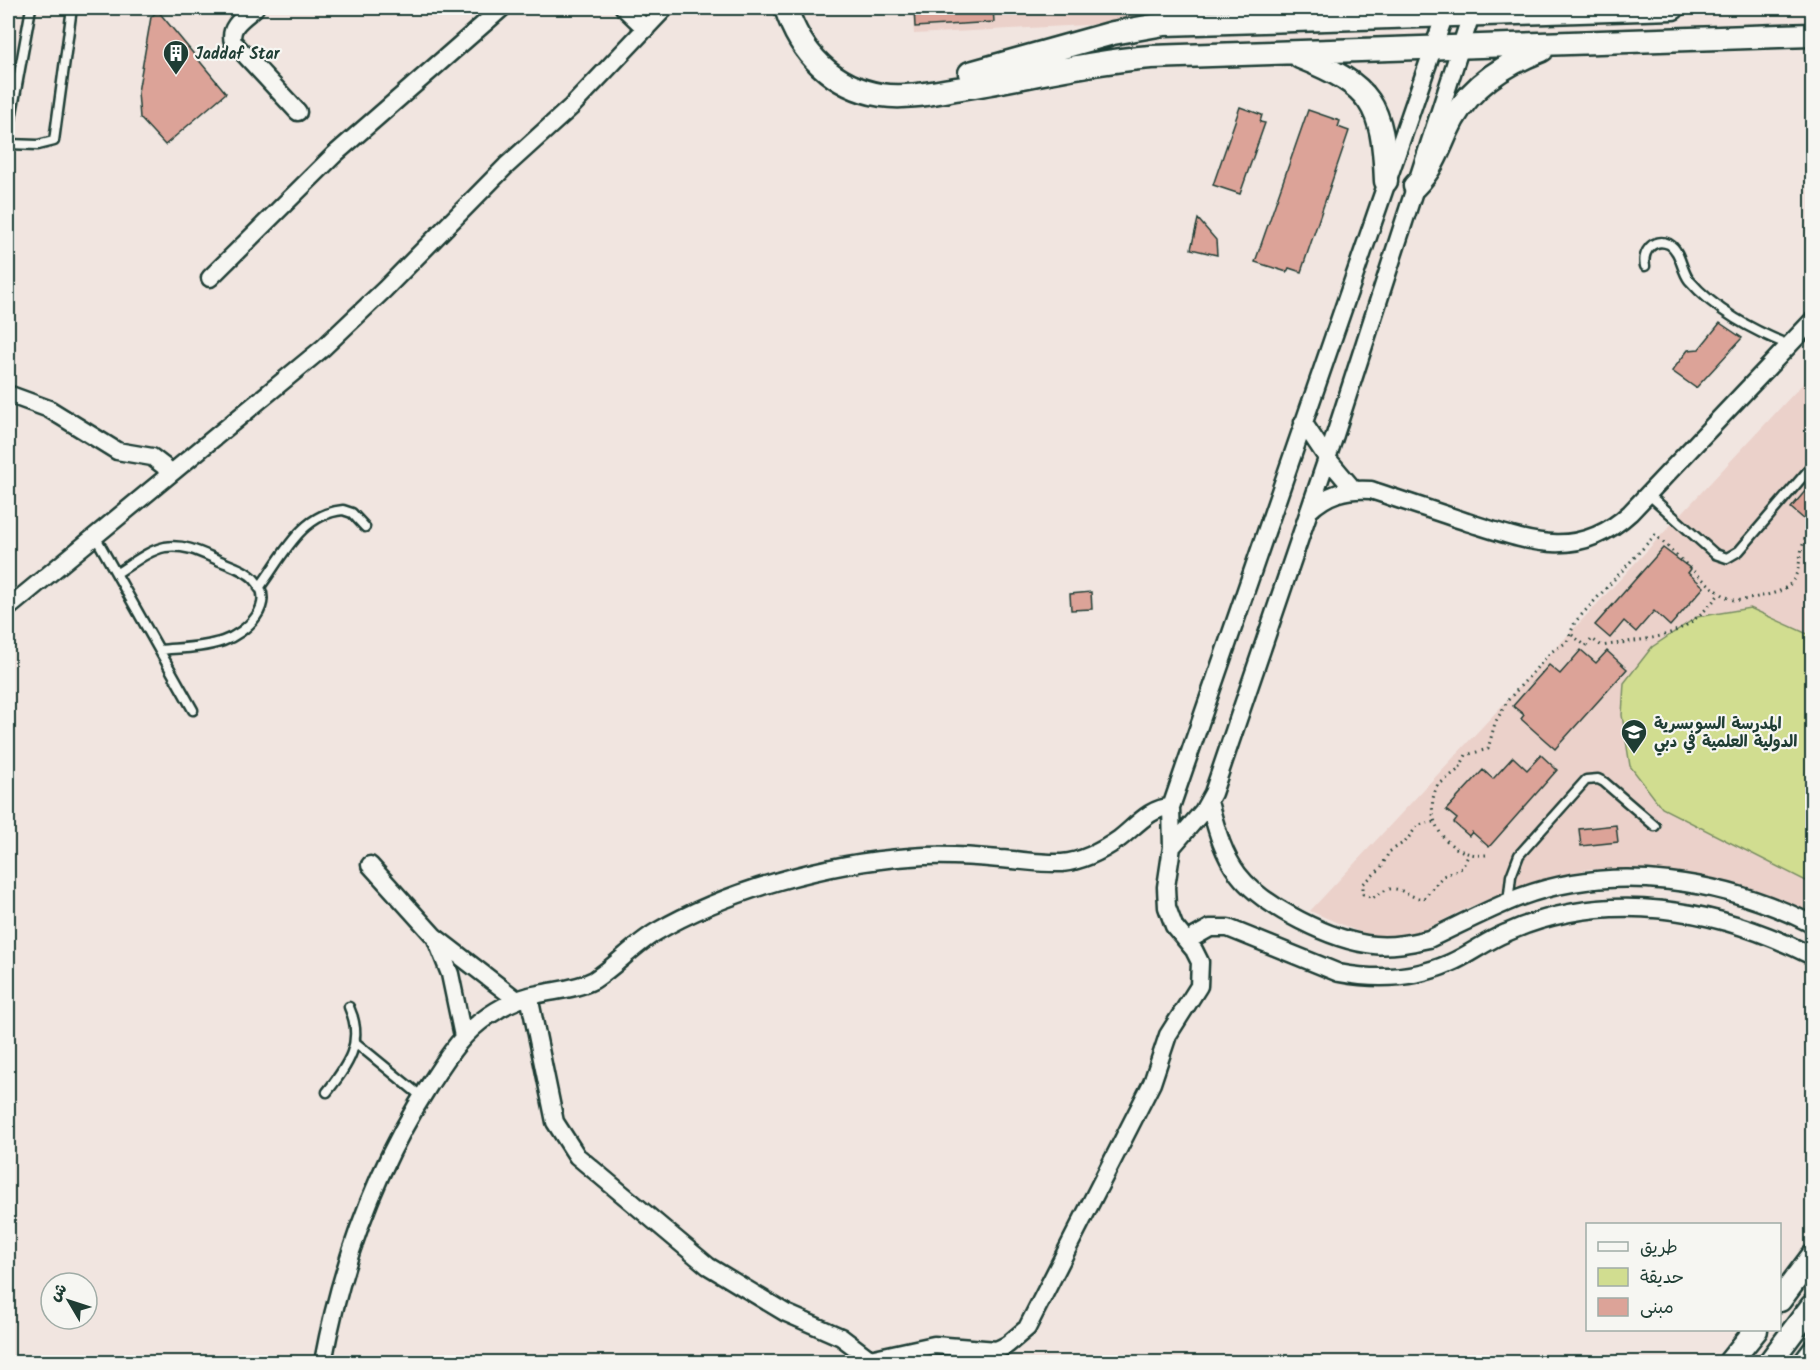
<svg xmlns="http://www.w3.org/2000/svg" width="1820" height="1370" font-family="Kalam,'Playpen Sans Arabic',sans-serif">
<rect width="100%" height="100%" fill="#f1e5e0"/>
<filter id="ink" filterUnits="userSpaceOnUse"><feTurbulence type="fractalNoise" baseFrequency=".0167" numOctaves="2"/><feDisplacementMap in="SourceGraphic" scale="12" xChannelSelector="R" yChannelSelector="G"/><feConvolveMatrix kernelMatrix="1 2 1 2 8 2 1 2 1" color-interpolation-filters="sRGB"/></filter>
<g filter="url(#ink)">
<path fill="#ebd1ca" d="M912 8H1415L914 34Z
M1812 374V917L1720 880 1666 871 1588 869 1522 886 1465 909 1420 932 1395 937 1364 934 1310 911Z"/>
<path fill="#d1dd90" stroke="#788d62" stroke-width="1.5" d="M1750 608 1812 636V884L1662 808 1630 766 1622 715 1624 683 1652 647 1697 617Z"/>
<path fill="#dca398" stroke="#1f3d34" stroke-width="1.5" d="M914 8H993L994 22 915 27Z
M158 11 226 93 165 145 140 118 138 92 151 17Z
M1240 107 1262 115 1260 122 1265 123 1240 194 1213 185Z
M1308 110 1340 121 1338 127 1349 131 1301 272 1289 268 1287 272 1255 262Z
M1198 219 1216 240 1217 255 1191 249Z
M1720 323 1742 338 1696 388 1672 371 1688 350 1699 349Z
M1812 483V511L1805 520 1791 508Z
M1663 548 1691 569 1688 573 1704 587 1670 626 1654 611 1636 632 1624 621 1610 638 1595 625Z
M1091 592 1092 609 1071 610 1070 594Z
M1581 650 1596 663 1607 651 1627 669 1555 749 1521 719 1524 715 1513 706 1549 665 1560 674Z
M1541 755 1557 770 1489 847 1472 832 1469 836 1454 823 1457 819 1446 810 1483 770 1493 779 1513 757 1527 770Z
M1616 825 1618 842 1581 846 1579 829Z"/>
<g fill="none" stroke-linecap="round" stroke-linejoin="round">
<g stroke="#1f3d34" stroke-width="13">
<path id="lane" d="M8 135 31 8
M8 144 38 145 54 141 72 8
M1645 266C1642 252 1653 237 1669 244 1681 251 1681 270 1689 280 1716 311 1752 330 1789 345
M1648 494 1715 554 1727 558 1739 551 1812 466
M95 536 193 710
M117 573C132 564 147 551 165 547 185 544 200 552 218 560 229 565 246 570 254 579 278 604 246 633 223 641 203 648 180 648 160 650
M259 588C282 558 300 514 343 510L352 513 365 527
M1508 903 1511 876 1519 855 1586 780 1598 779 1604 782 1655 826
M356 1043 422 1097
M327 1092C348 1065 365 1042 349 1007
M1797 1362 1812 1342"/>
</g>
<g stroke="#1f3d34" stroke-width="21">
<path id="street" d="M255 8C245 17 228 26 233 42L298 112
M624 8 646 29
M210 278 335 154 502 8
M8 394 49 409 117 451 152 457 165 467 168 475
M1303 422 1327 458 1354 490
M1309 511C1327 494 1346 488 1371 490 1403 501 1435 511 1467 522 1527 541 1577 562 1630 513L1812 321
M8 608 323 348 385 289 506 166 571 107 665 8
M1209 802C1216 827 1222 853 1238 874 1263 907 1333 941 1374 945 1393 947 1411 943 1429 939 1459 925 1489 909 1520 897 1615 862 1724 880 1812 924
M1172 847 1203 811 1213 793 1334 438 1471 15
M370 865 434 936 517 1000
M436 939 450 974 463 1036
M1187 941 1210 928H1228L1339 973C1376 980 1414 979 1450 963 1469 955 1486 941 1506 933 1606 888 1718 908 1812 956
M529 996 555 1122 577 1156 708 1266 786 1313 841 1337 870 1359
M323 1362C341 1265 376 1168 430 1084 447 1058 461 1034 488 1016 504 1005 520 997 539 994 557 990 577 989 594 980 616 966 634 945 656 932 728 890 827 863 910 857 940 854 970 856 1000 859 1020 860 1042 864 1062 863 1083 861 1102 851 1119 839 1134 828 1150 807 1171 807
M856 1362 934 1345 997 1350 1007 1345 1027 1328 1152 1083 1168 1035 1199 986 1200 962 1194 950 1174 926 1167 907 1166 887 1172 847 1171 807 1444 17"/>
</g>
<g stroke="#1f3d34" stroke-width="27">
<path id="secondary" d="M786 8C800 53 833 87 881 95 908 99 936 92 962 88 1025 78 1087 62 1151 57L1812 35
M1300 57C1372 86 1383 104 1386 181
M970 73 1113 33 1164 24 1673 8
M1415 186C1431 170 1438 152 1447 131 1465 89 1502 65 1542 50
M1780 1300 1812 1257
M1730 1362 1756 1330
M1770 1362 1812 1306"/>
</g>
<path stroke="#1f3d34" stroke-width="3" stroke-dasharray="1.5 4.5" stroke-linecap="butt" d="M1811 414 1812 415
M1572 635 1586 646 1592 639 1602 646C1659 636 1682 641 1720 593
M1434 822 1418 825 1406 841 1389 852 1381 868 1363 884V894L1372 898C1378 895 1384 890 1390 889 1403 887 1411 900 1424 898L1443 876 1462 868 1469 854
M1486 855C1449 858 1421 821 1437 786L1459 769 1466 755 1488 749 1495 723 1508 700 1551 652 1567 642 1575 622 1655 535C1671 549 1717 597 1734 600 1743 601 1753 598 1762 596 1772 594 1784 591 1791 583 1804 567 1796 547 1812 527"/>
<use href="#lane" stroke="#f6f6f2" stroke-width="8"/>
<use href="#street" stroke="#f6f6f2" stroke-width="16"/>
<use href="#secondary" stroke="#f6f6f2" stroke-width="22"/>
</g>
</g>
<defs>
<g id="building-pin" transform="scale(1.35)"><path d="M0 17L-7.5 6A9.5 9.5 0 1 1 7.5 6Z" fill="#1f3d34" stroke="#f6f6f2"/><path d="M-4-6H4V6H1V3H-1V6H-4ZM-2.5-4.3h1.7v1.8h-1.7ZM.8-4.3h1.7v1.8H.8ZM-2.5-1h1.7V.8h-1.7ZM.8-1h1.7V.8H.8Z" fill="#fff"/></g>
<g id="school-pin" transform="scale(1.35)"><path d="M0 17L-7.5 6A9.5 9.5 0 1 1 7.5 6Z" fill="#1f3d34" stroke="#f6f6f2"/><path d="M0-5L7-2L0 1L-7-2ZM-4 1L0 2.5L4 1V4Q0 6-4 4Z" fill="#fff"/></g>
</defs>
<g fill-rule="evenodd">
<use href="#building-pin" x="176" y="53"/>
<use href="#school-pin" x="1634" y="732"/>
</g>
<g text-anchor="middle" stroke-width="4.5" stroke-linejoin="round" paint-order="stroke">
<g font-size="16" font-weight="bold" fill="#1f3d34" stroke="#f6f6f2" text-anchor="start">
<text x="195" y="59">Jaddaf Star</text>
<text x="1654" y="729">المدرسة السويسرية<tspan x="1654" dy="18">الدولية العلمية في دبي</tspan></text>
</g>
</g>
<rect width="1820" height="1370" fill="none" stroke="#f6f6f2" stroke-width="30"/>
<rect x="15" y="15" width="1790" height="1340" fill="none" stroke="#1f3d34" stroke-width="2" filter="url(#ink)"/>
<rect x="1586" y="1223" width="195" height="108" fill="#f6f6f2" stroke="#a0aca6" stroke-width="1.5"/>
<rect x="1598" y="1242" width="30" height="9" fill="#f6f6f2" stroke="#a0aca6" stroke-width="1.5"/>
<text x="1640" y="1253" font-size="18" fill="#1f3d34">طريق</text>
<rect x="1598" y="1268" width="30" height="18" fill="#d1dd90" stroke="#a0aca6" stroke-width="1.5"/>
<text x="1640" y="1283" font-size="18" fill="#1f3d34">حديقة</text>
<rect x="1598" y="1298" width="30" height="18" fill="#dca398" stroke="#a0aca6" stroke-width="1.5"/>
<text x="1640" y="1313" font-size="18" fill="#1f3d34">مبنى</text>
<g transform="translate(69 1301) rotate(309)"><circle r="28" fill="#f6f6f2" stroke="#a0aca6" stroke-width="1.5"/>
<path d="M0-4.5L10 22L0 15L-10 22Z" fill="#1f3d34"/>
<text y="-9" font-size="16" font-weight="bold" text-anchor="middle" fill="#1f3d34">ش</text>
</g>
</svg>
